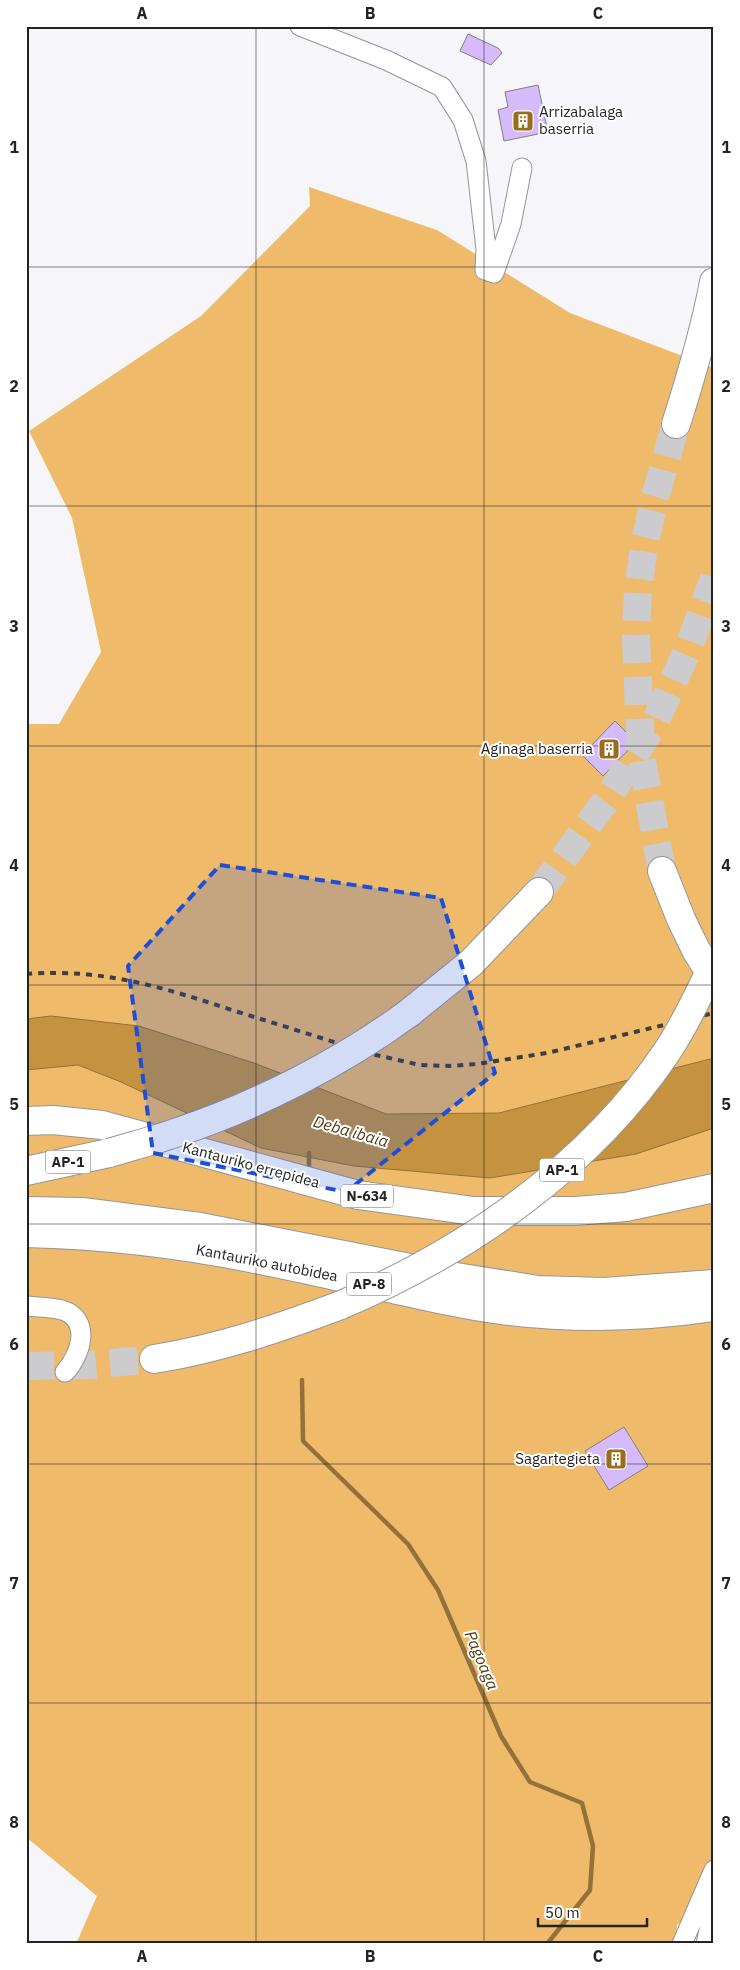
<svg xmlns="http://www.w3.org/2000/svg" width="740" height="1970" font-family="'IBM Plex Sans',sans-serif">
<rect width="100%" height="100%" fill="#f6f5f9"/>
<path fill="#efbb6a" d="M309 187 437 230 570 313 714 368V1899L677 1925 676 1944H76L97 1896 26 1837V724H59L101 652 72 518 29 431 201 316 310 206Z"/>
<path fill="#c59340" stroke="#947138" d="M51 1016 139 1026 254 1063 386 1114 499 1113 714 1058V1128L636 1154 490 1178 354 1166 261 1148 121 1082 78 1065 26 1070V1019Z"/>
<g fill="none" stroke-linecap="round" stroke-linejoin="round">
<path stroke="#947138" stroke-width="4.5" d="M309 1167V1153
M302 1380 303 1441 408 1544 438 1590 501 1736 530 1782 582 1803 593 1846 590 1890 547 1944"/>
</g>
<path fill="#d6bbfc" stroke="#807e82" d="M468 34 498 48 502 53 491 65 460 51Z
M538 85 548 132 504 141 498 110 508 107 505 92Z
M615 721 636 742 603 776 582 755Z
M624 1427 648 1466 609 1490 585 1451Z"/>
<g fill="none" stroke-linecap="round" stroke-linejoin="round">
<path stroke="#cccbce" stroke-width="28" stroke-dasharray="28 14" stroke-linecap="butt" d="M662 871 641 755 636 635 638 591 644 546 655 497 676 424
M539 892 610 795 656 720 690 644 714 578
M26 1366 90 1365 154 1359"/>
<g stroke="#969599" stroke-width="21">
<path id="minor" d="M300 26 386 60 442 87 463 120 476 161 486 249 485 270 494 273 511 224 522 168
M26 1306C37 1307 51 1307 62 1310 92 1319 81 1355 65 1372
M682 1944 714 1870
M706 1944 714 1908"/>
</g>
<g stroke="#969599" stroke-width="30">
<path id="highway" d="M676 424C691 377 705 330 714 282
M662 871 681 919
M409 1013 471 963 539 892
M26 1121 53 1120 102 1125 358 1195 474 1211H575L626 1207 714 1188
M26 1171 109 1153
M26 1211 82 1212 200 1227 456 1277 538 1290 604 1292 714 1284
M26 1233C108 1235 190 1245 270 1262 322 1272 373 1285 425 1296 453 1302 482 1308 510 1311 578 1319 647 1317 714 1307
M154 1359C218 1349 280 1328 341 1305"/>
</g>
<use href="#minor" stroke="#fff" stroke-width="19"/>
<use href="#highway" stroke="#fff" stroke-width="28"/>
<path stroke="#3e3e3f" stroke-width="4" stroke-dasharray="6 6" stroke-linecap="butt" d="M26 974C105 968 165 988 238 1012 284 1026 330 1041 376 1055L420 1065 449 1066 477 1064 547 1053 714 1013"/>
<g stroke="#969599" stroke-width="30" stroke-linecap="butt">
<path id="highway-bridge" d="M681 919 696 950 714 979
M109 1153C132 1146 156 1140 178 1132 258 1105 341 1063 409 1013
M341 1305C467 1251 591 1166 668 1050 686 1023 700 992 714 963"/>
</g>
<use href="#highway-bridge" stroke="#fff" stroke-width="28"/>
</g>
<path fill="#1d4ed8" fill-opacity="0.2" stroke="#1d4ed8" stroke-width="4" stroke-dasharray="10 6" stroke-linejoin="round" d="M220 865 441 898 495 1073 346 1192 153 1153 128 966Z"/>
<path fill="none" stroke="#232324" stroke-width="1" stroke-opacity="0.55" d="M256 26V1944M484 26V1944M26 267H714M26 506H714M26 746H714M26 985H714M26 1224H714M26 1464H714M26 1703H714"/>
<defs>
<g id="building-square" transform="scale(1.125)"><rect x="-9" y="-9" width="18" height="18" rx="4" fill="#996d1c" stroke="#fff"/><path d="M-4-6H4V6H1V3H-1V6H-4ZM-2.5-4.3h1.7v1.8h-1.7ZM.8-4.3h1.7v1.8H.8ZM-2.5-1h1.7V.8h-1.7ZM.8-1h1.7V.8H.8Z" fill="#fff"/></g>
</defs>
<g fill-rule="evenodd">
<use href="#building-square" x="523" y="121"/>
<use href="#building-square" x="609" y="749"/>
<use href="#building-square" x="616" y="1459"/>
</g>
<g text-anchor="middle" stroke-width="4" stroke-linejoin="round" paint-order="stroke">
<g fill="#fff" stroke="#656566" stroke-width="1">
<rect x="45.5" y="1150.5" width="45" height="23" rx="4"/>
<rect x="539.5" y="1158.5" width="45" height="23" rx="4"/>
<rect x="341" y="1184.5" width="52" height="23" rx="4"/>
<rect x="346.5" y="1272.5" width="45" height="23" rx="4"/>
</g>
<g font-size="14" font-weight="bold" fill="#232324">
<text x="68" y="1167">AP-1</text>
<text x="562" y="1175">AP-1</text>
<text x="367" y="1201">N-634</text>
<text x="369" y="1289">AP-8</text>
</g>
<g font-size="15" fill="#232324" stroke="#fff" text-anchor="end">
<text x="539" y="117" text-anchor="start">Arrizabalaga<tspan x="539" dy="17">baserria</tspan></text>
<text x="593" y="754">Aginaga baserria</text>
<text x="600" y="1464">Sagartegieta</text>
</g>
<g font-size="15" fill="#232324" stroke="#fff">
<text transform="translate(251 1165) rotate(15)" y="5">Kantauriko errepidea</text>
<text transform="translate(267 1263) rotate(11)" y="5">Kantauriko autobidea</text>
</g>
<g font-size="16" font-style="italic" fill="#4f3a17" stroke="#fff">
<text transform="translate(351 1131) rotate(16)" y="6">Deba ibaia</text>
<text transform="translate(482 1660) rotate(67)" y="6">Pagoaga</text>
</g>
</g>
<rect width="740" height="1970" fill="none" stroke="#ffffff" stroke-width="55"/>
<path d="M538 1918v8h109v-8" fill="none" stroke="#232324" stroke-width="2.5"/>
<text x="545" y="1918" font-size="15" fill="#232324" stroke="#ffffff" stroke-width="4" paint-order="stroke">50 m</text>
<rect x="28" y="28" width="684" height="1914" fill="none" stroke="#232324" stroke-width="2"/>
<g font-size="16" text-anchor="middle" font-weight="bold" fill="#232324">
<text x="142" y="19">A</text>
<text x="370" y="19">B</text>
<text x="598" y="19">C</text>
<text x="14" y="153">1</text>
<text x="726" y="153">1</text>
<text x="14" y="392">2</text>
<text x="726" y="392">2</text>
<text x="14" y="632">3</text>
<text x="726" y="632">3</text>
<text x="14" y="871">4</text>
<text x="726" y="871">4</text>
<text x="14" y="1110">5</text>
<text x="726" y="1110">5</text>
<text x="14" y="1350">6</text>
<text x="726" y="1350">6</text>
<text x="14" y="1589">7</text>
<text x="726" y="1589">7</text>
<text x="14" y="1828">8</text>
<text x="726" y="1828">8</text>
<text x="142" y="1962">A</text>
<text x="370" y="1962">B</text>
<text x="598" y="1962">C</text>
</g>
</svg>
